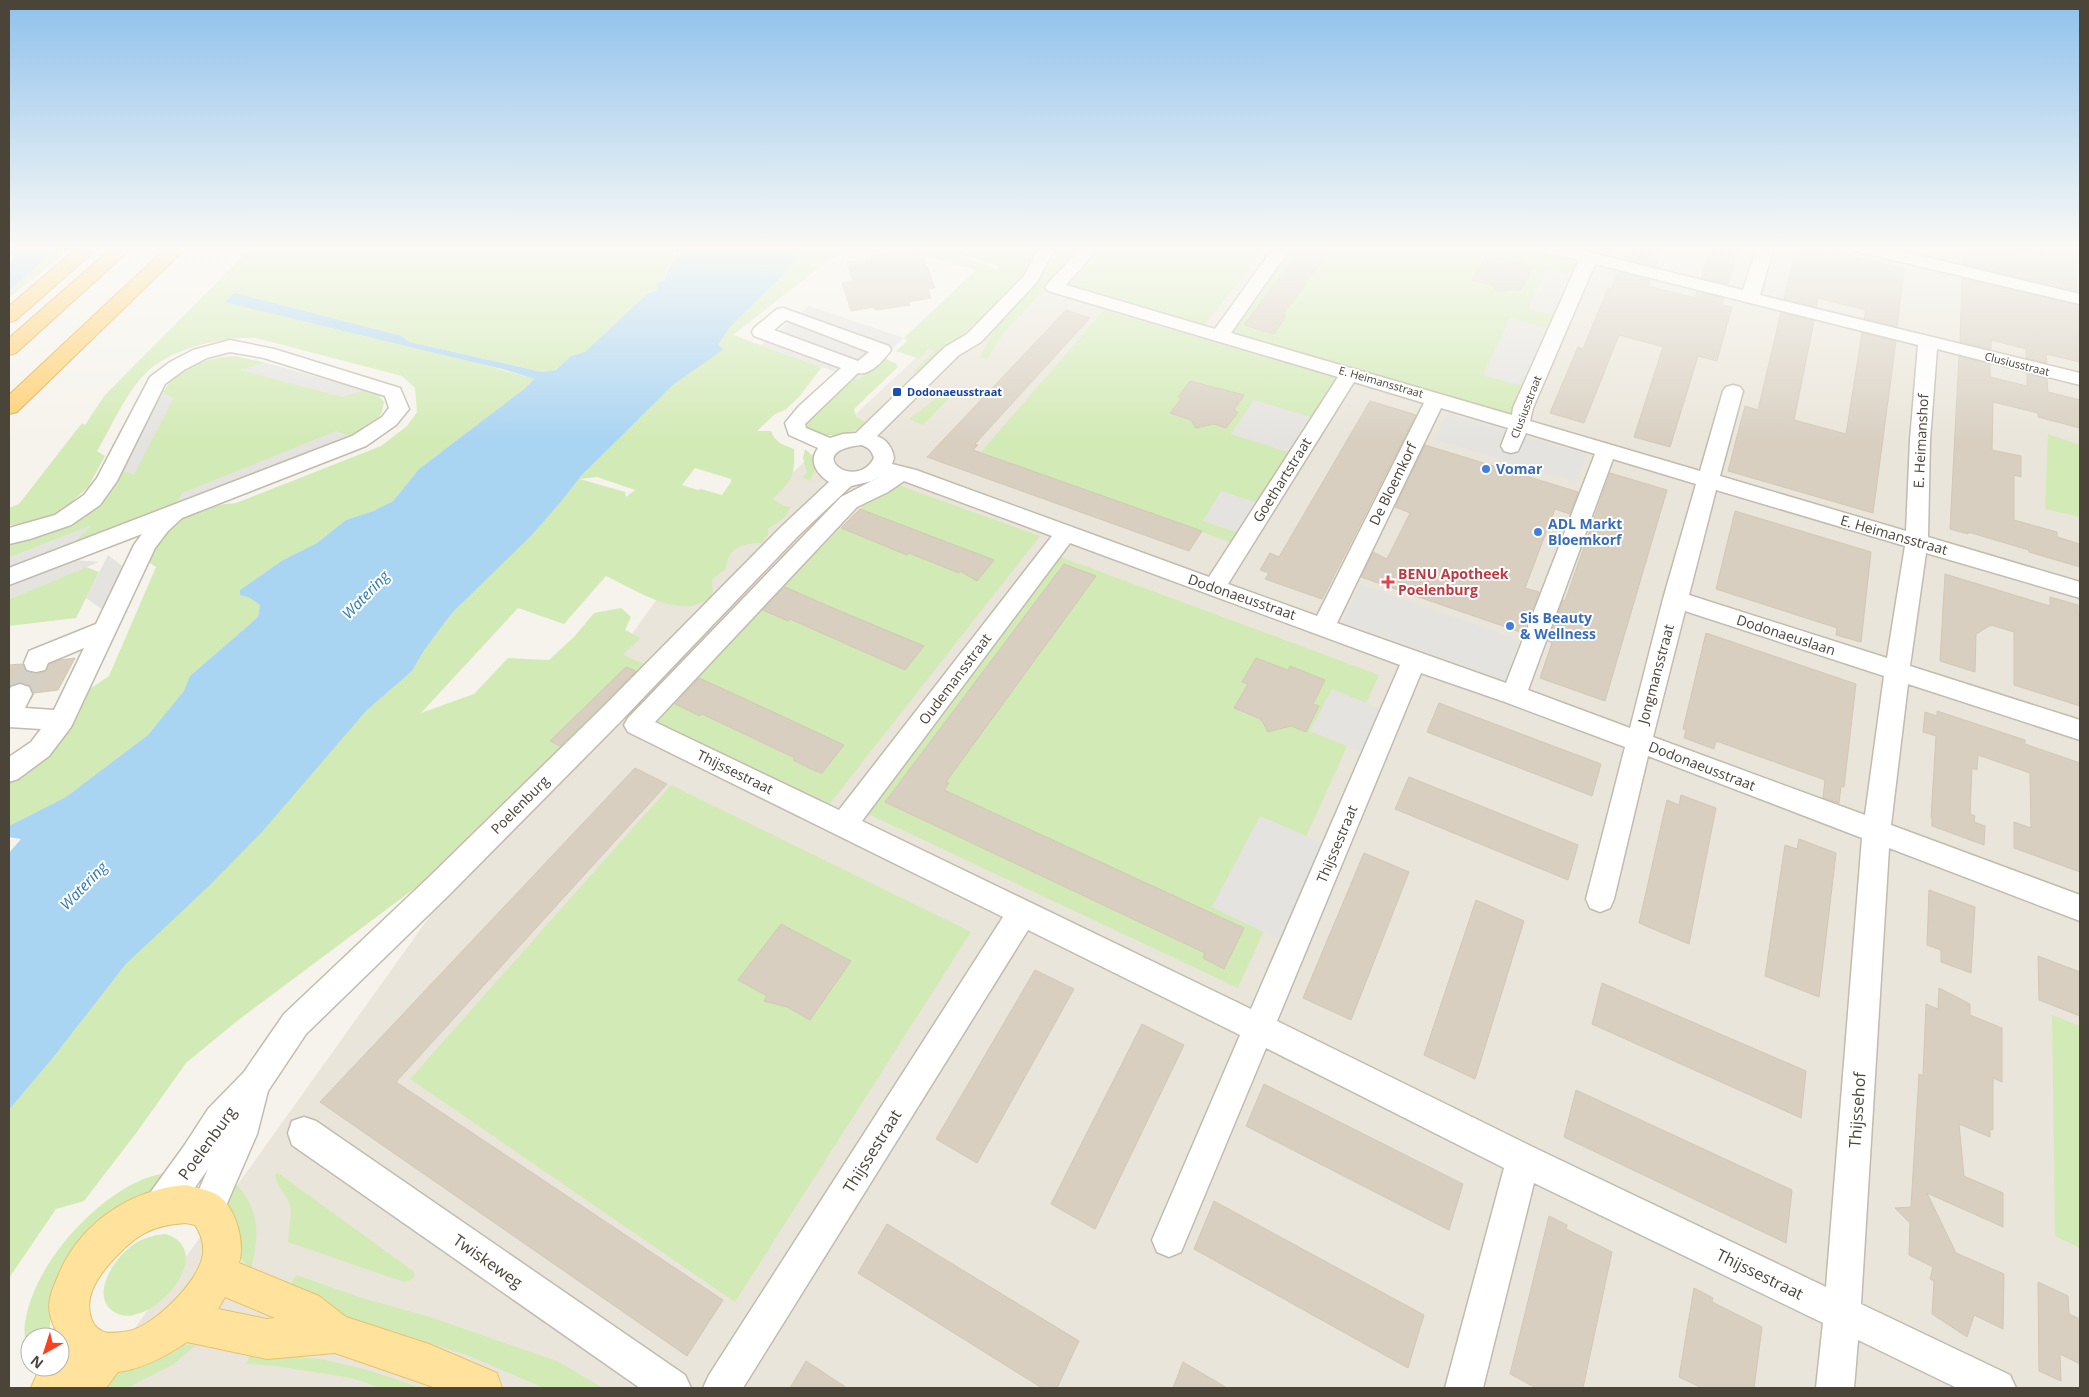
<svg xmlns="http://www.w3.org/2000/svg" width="2089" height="1397" font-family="'Open Sans',sans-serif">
<rect width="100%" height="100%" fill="#f6f3ec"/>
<path fill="#eae5da" d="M1035 247H2080V1388H92L657 599Z"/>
<path fill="#d2eab5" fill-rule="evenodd" d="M60 247H72L9 298V290Z
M252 247H685L679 257 667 268 665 281 657 290 647 294 585 353 571 356 556 370 542 372 409 342 402 336 236 294 534 379 524 389 419 469 393 501 373 511 346 520 317 543 283 560 240 590V595L250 598 260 605 258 617 190 676 185 691 148 735 66 797 9 826V780L47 751 90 689 109 676 156 567 147 561C151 553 155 543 161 537 180 516 209 504 236 503L381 446 407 426 417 412 415 388 402 376 256 338C224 336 169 349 146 373 125 394 112 426 97 451L105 456 88 487 63 510 39 523 9 525V508L19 504 82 423 85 425 104 396Z
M804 247H849L821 266 733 335 822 367 799 397 785 410 775 414 757 431H771C775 442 783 445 794 449 795 477 792 481 772 499L784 506 791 507 785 517 768 529V535L762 543C744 543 727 547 726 569L712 579 713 591 710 599C704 601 698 605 692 606 662 609 632 588 606 576L564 624 518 608 421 713 474 694 508 658 549 660 574 637 594 613 621 608 631 617 625 630 641 638 623 655 659 670 481 839 237 1021 186 1063 137 1132 84 1201 56 1209 9 1278V1110L52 1059 126 964 159 932 366 711 412 671 425 649 452 613 531 536 561 502 581 476 673 385 723 349 718 345 730 327 781 277ZM695 468 731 479V482L722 495 701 489 698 490 682 485ZM597 477 635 490 626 497 625 492 580 479Z
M898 247H933L998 269 1000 267 936 247H1038L1042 251C1007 298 962 333 920 374L913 372 934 351 929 348 920 359 896 351 907 341 904 338 976 270Z
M1064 247H1087L1004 332 987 359 980 357 998 324 1042 278Z
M1105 247H1266L1208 321 1203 325 1069 285Z
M1290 247H1527L1584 261 1516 415 1230 333Z
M1104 310 1340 378 1238 545 981 452Z
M235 356 266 363 242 370 366 390 378 395 384 402C381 425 369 427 351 437L336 432 183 493 175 505 71 545 90 526 9 558V542L67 524 173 399 163 392C178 367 208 357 235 356Z
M882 358 896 363 898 367 854 409 856 417 869 424C857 432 804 447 806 420L852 378Z
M948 389 955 392 923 425 909 419Z
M2048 434 2080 445V517L2045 509Z
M805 449 816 459V468L810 481 802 477 807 473 803 458Z
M898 485 1040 536 828 806 648 719 866 503Z
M1058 556 1379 675 1238 988 866 813Z
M86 567 99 572 76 618 9 626V599Z
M671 785 971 932 735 1302 410 1079Z
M2052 1015 2080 1026V1248L2055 1236Z
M170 1172 52 1310 49 1332 51 1337H30V1365C27 1351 23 1337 25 1323 33 1268 87 1206 137 1182 147 1177 158 1174 170 1172Z
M278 1173 413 1271 415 1276 411 1280 404 1282 288 1242C288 1230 293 1216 290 1205 287 1194 276 1186 275 1175Z
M234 1181C260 1211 260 1231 251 1269L233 1251 221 1205Z
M166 1234C220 1252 150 1331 116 1313 89 1299 112 1262 128 1249 139 1239 152 1235 166 1234Z
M296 1275 362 1298 430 1317 557 1361 603 1388H544L467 1355 340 1314 288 1288Z
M171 1344 196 1345 172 1365 131 1386 126 1388H99L113 1373Z
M250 1353 321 1359 368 1370 421 1388H380L352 1378 276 1366 247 1364Z"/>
<path fill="#e5e3e0" d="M1547 269 1580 277 1562 317 1528 309Z
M809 306 904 338 858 380 761 345Z
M1510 318 1554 330 1530 388 1483 375Z
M266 363 366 390 342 397 241 370Z
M163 392 173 399 134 475 121 470Z
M1254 400 1327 422 1306 458 1231 434Z
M1446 413 1587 455 1576 482 1434 439Z
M336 431 351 437 173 508 183 493Z
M1221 491 1271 507 1253 538 1203 521Z
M92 525 71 545 9 570V558Z
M108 555 125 568 103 610 86 598Z
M74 560 99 562 9 599V587Z
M1360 584 1520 640 1507 681 1342 622Z
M1332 689 1384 710 1364 753 1310 731Z
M1260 816 1327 845 1282 941 1212 907Z"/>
<path fill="#a9d4f2" d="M16 247H60L9 290V262L15 257 9 251Z
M685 247H804L781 277 730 327 718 345 724 349 673 385 581 476 561 502 531 536 452 613 425 649 412 671 366 711 261 833 212 883 126 964 52 1059 9 1110V853L21 839 9 837V826L66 797 148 735 184 691 190 676 258 617 260 605 250 598 240 595V590L283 560 317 543 346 520 373 511 393 501 419 469 524 389 534 379 506 370 224 302 235 293 402 336 409 342 542 372 556 370 571 356 585 352 647 294 657 290V282L665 281C668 263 676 262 685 247Z"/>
<path fill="#d8cfc1" stroke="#d3c7b4" d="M1303 247H1332L1283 315 1286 316 1274 334 1244 325Z
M1628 247H1663L1655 267 1623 259Z
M1711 247H1739L1728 284 1701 278Z
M1796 247H1814L1904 268 1897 327 1864 318 1866 310 1849 306 1818 298 1816 307 1784 299Z
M1964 247H2012L2025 250V248L2041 252 2042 247H2074L2077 291 1963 264Z
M920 249 935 288 928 289 931 298 908 302 910 305 876 310 874 307 851 311 842 283 853 281 847 262 872 259 871 256Z
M1486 256 1533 266 1520 291 1514 289 1498 292 1492 285 1472 280Z
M1618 272 1650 280 1648 286 1695 298 1697 291 1724 298 1722 305 1732 307 1717 361 1698 356 1670 447 1634 437 1663 347 1619 335 1584 423 1550 413 1578 347 1583 349 1608 288 1611 289Z
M1962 278 2078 305 2080 362 2046 354 2047 363 2026 358V349L1991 340V349L1960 342Z
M1066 310 1090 318 975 444 978 445 973 450 1202 531 1189 551 927 457Z
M1781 312 1814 321 1794 420 1846 434 1862 333 1896 341 1873 513 1728 471 1745 406 1758 410Z
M1959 356 1990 364V377L2027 386V373L2047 379 2048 392 2080 400V428L2038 417V413L1993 402 1992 450 2021 456V477L2014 475V520L2057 532V537L2080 544V567L2029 552V550L1968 532V534L1950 529Z
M1190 381 1244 395 1234 410 1238 412 1226 428 1214 424 1196 428 1191 420 1170 413 1182 398 1178 397Z
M1370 401 1416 415 1322 599 1265 579 1269 573 1260 570 1270 553 1279 557Z
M1425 445 1578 492 1570 514 1555 509 1525 588 1539 592 1523 633 1361 577 1373 552 1387 559 1410 513 1395 507Z
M1610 473 1667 490 1605 701 1540 678 1552 643 1548 641 1563 600 1565 601Z
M860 509 902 525 994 560 977 581 960 571 959 573 909 553 907 555 841 528Z
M1735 511 1871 552 1861 642 1836 635 1837 628 1716 589Z
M1064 564 1096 576 946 782 949 783 944 790 1244 928 1224 969 1203 958 1205 953 885 802Z
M1945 574 2050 606V597L2078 605V614L2080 615V706L2014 685V632L1991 625 1976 634 1975 672 1940 661Z
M785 587 828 606 924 646 905 670 790 619 788 621 763 610Z
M1706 633 1856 684 1844 787 1841 786 1839 803 1823 798 1825 780 1716 741 1714 749 1684 738 1686 730 1683 729Z
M75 658 58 690 34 693 30 685 21 682 9 687V665L22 664 27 672 36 674 45 672 49 664 60 660Z
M1256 658 1288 670 1290 666 1325 680 1313 704 1319 706 1306 732 1291 726 1268 732 1261 719 1234 708 1248 684 1242 682Z
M626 667 636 671 560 746 550 741Z
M699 678 743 698 844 745 822 773 815 771 793 760 795 758 702 714 700 716 675 704Z
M1439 703 1601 764 1592 796 1427 732Z
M1937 711 2025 740V744L2080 763V872L2014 848V822L2031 828 2030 773 1978 755 1977 770 1972 768 1970 814 1975 816 1974 822 1985 826 1984 845 1932 826V819L1931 818 1936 736 1923 732 1925 712 1937 716Z
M635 768 667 784 396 1082 723 1300 687 1356 320 1102Z
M1409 777 1578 845 1568 880 1395 809Z
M1681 795 1716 808 1689 944 1639 923 1667 800 1679 805Z
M1799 839 1836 853 1819 997 1765 976 1785 845 1797 849Z
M1364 853 1409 872 1351 1020 1303 998Z
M1929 890 1975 907 1971 973 1941 962V950L1927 945Z
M1476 900 1524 921 1475 1079 1424 1055Z
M781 924 851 961 810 1020 787 1007 764 1001 767 996 738 980Z
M2038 956 2080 972V1016L2039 1000Z
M1035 970 1074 989 977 1163 936 1139Z
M1602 983 1806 1071 1801 1118 1592 1024Z
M1939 988 1970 1004V1015L2002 1028V1082L1993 1078V1130L1990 1129V1137L1959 1124 1964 1176 2003 1193V1227L1927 1193 1956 1253 2004 1274 2003 1329 1974 1315 1967 1337 1932 1314 1934 1281 1930 1279 1933 1267 1909 1255 1910 1223 1895 1208 1911 1207 1919 1074 1923 1076 1926 1004 1938 1009Z
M1142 1024 1184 1045 1095 1229 1051 1204Z
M1264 1084 1463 1184 1449 1230 1246 1126Z
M1576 1090 1792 1190 1786 1243 1564 1137Z
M1214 1201 1424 1315 1408 1368 1194 1249Z
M1549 1216 1567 1225 1566 1229 1612 1252 1583 1388H1536L1510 1374Z
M887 1224 1079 1341 1057 1388H1042L858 1273Z
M2038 1282 2068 1296 2069 1314 2080 1319V1364L2060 1354 2061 1381 2039 1371Z
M1694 1288 1713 1298 1712 1302 1762 1327 1754 1388H1702L1679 1377Z
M806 1361 847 1388H790Z
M1183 1362 1227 1388H1173Z"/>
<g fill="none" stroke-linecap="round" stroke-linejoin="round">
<path stroke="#d4d0c8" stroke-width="25" stroke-dasharray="25 12" stroke-linecap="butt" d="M20 694 36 663"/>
<g stroke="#c2bbae" stroke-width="3">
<path id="minor" d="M1039 247H1056L1037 282 981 342 959 355 877 436C887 440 892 447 894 458L892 464 916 470 1209 577 1338 377 1048 291 1045 287 1048 283 1082 247H1100L1066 285 1215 329 1274 247H1291L1231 333 1512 415 1513 408 1579 260 1540 251 1538 247H1568L1743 290 1757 247H1774L1760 295 2080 373V385L1937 349 1930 440 1928 537 2080 582V598L1926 553 1910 666 2080 720V740L1908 684 1891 825 2080 895V921L1889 848 1861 1304 2010 1375 2016 1388H1957L1858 1340 1854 1388H1816L1823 1323 1534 1183 1483 1388H1445L1504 1168 1266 1048 1181 1252 1169 1257 1157 1252 1152 1240 1240 1035 1028 930 743 1388H703L709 1375 1003 917 628 732 624 725 628 718 841 497 883 475 872 481 851 486 798 536 622 720 449 895 306 1034 268 1091 257 1134 219 1222 207 1227 195 1222 190 1210 208 1169 174 1217 162 1222 150 1217 145 1205 150 1193 184 1146 208 1109 244 1072 284 1014 429 877 604 706 782 526 829 482C817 474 808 462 818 448L789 435 785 423 799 406 841 368 754 336 752 332 754 328 777 309 783 308 889 346 891 350C885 359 870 376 858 373L805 424 806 428 830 438 843 434 856 433 945 347 967 334 1024 276ZM1595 264 1918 345 1910 440 1906 531 1720 476 1743 391 1740 387 1733 385 1726 387 1723 391 1700 471 1530 421 1533 408ZM786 320 869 352 858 361 774 330ZM1354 382 1424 403 1317 616 1228 584ZM1441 408 1508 428 1501 446 1504 451 1511 453 1518 451 1526 433 1595 454 1506 683 1337 623ZM862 445C869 448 872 451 874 458 856 493 800 451 862 445ZM1613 459 1696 484 1663 599 1630 728 1528 690ZM904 481 1052 536 839 810 655 722 857 507 888 492ZM1716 490 1905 546 1887 658 1689 595ZM1070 543 1400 665 1251 1009 862 821ZM1685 611 1884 676 1865 815 1653 737ZM1421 673 1505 702 1625 747 1586 899 1590 908 1600 912 1610 908 1614 899 1648 756 1862 838 1826 1287 1535 1148 1277 1021Z
M1853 247H1884L2080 294V304L1855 251Z
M230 340 274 349 400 388 409 409 396 425 366 446 182 518 168 531 155 548 71 727 49 756 18 779 9 782V757L31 742 41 729 9 727V691L11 687 20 684 29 687 32 694 25 708 54 710 84 648 48 663 45 670 36 672 27 670 24 663 29 651 96 624 134 545 142 534 9 585V568L352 436 382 417 389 408 385 396 264 358 230 352 207 358 184 370 165 384 117 481 100 505 71 525 30 539 9 544V528L55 515 84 495 97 478 150 377 170 362 193 350Z
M304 1117 316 1121 685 1375 691 1388H640L292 1145 288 1133 292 1121Z"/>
</g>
<g stroke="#e6c16a" stroke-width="2">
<path id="major" d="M186 1185C197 1188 211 1190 220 1197 237 1210 245 1244 239 1263L319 1296 346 1317 429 1344 497 1373 502 1388H436L335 1353 267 1359 187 1342C166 1356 143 1369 118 1372L106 1388H31L40 1367H60V1337H57L58 1335C55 1328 51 1321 50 1314 47 1301 53 1288 58 1276 79 1224 130 1189 186 1185ZM186 1223 195 1225C201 1234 204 1242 203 1253 201 1280 154 1326 129 1331 121 1332 109 1335 102 1331 88 1325 87 1303 92 1291 96 1280 104 1270 111 1262 135 1236 150 1225 186 1223ZM225 1297 275 1318 267 1319 218 1309Z"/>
</g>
<g stroke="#e0a43c" stroke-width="2">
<path id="highway" d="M78 247H99L16 320 9 322V306Z
M113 247H133L16 353 9 355V338Z
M167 247H187L17 412 9 414V395Z"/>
</g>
<use href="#minor" fill="#fff" fill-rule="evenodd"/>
<use href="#major" fill="#ffe39c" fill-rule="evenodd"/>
<use href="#highway" fill="#ffcf6e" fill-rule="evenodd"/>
</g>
<linearGradient id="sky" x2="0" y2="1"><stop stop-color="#8fc1ec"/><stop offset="0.56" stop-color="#fbfaf6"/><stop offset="1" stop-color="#fbfaf6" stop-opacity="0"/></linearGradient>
<rect width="2089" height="443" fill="url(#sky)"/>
<rect fill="#1a4fb4" stroke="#fff" stroke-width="2" x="892" y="387" width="10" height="10" rx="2.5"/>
<g fill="#3f7fe0" stroke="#fff" stroke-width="2">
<circle cx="1486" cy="469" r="5"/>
<circle cx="1538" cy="532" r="5"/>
<circle cx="1510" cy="626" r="5"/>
</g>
<path fill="#e0444e" stroke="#fff" stroke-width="2" d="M1385.5 574.5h5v5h5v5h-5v5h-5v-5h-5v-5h5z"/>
<g text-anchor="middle" stroke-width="4" stroke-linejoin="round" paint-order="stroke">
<g font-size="11" fill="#4b4439" stroke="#fff">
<text transform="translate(2017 364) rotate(14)" y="4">Clusiusstraat</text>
<text transform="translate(1381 382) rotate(16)" y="4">E. Heimansstraat</text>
<text transform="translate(1526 407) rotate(-69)" y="4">Clusiusstraat</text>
</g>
<g font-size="11" font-weight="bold" fill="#164399" stroke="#fff" text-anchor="start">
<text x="907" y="396">Dodonaeusstraat</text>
</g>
<g font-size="14" fill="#4b4439" stroke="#fff">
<text transform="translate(1921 441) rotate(-87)" y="5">E. Heimanshof</text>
<text transform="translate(1282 480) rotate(-58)" y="5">Goethartstraat</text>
<text transform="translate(1393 484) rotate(-64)" y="5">De Bloemkorf</text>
<text transform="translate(1894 535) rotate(16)" y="5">E. Heimansstraat</text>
<text transform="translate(1242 597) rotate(19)" y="5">Dodonaeusstraat</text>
<text transform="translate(1786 635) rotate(18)" y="5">Dodonaeuslaan</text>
<text transform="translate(1656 674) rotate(-75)" y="5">Jongmansstraat</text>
<text transform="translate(955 679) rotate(-53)" y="5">Oudemansstraat</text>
<text transform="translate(1702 766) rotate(21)" y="5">Dodonaeusstraat</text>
<text transform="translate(735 772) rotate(26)" y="5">Thijssestraat</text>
<text transform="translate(520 805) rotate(-45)" y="5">Poelenburg</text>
<text transform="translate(1337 844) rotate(-67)" y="5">Thijssestraat</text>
</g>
<g font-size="14" font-weight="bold" fill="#366cbe" stroke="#fff" text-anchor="start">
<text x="1496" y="474">Vomar</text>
<text x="1548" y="529">ADL Markt<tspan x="1548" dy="16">Bloemkorf</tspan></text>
<text x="1520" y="623">Sis Beauty<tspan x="1520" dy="16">&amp; Wellness</tspan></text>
</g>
<g font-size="14" font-weight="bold" fill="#be3a42" stroke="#fff" text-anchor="start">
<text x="1398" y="579">BENU Apotheek<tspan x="1398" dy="16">Poelenburg</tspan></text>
</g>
<g font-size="15" font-style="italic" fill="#2e7ab2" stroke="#fff">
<text transform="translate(366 595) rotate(-46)" y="5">Watering</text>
<text transform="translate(84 886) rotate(-46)" y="5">Watering</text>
</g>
<g font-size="16" fill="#4b4439" stroke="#fff">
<text transform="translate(1857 1110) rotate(-86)" y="6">Thijssehof</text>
<text transform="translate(207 1143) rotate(-54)" y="6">Poelenburg</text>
<text transform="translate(872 1151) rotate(-58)" y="6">Thijssestraat</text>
<text transform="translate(488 1261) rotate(35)" y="6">Twiskeweg</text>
<text transform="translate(1760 1274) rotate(26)" y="6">Thijssestraat</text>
</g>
</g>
<rect width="2089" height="1397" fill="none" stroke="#4b4439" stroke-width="20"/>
<g transform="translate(45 1352) rotate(219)"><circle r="24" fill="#ffffff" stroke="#b7b4b0"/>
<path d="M0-4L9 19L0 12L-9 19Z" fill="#fc3f1d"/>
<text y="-8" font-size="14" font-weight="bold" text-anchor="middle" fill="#4b4439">N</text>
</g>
</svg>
